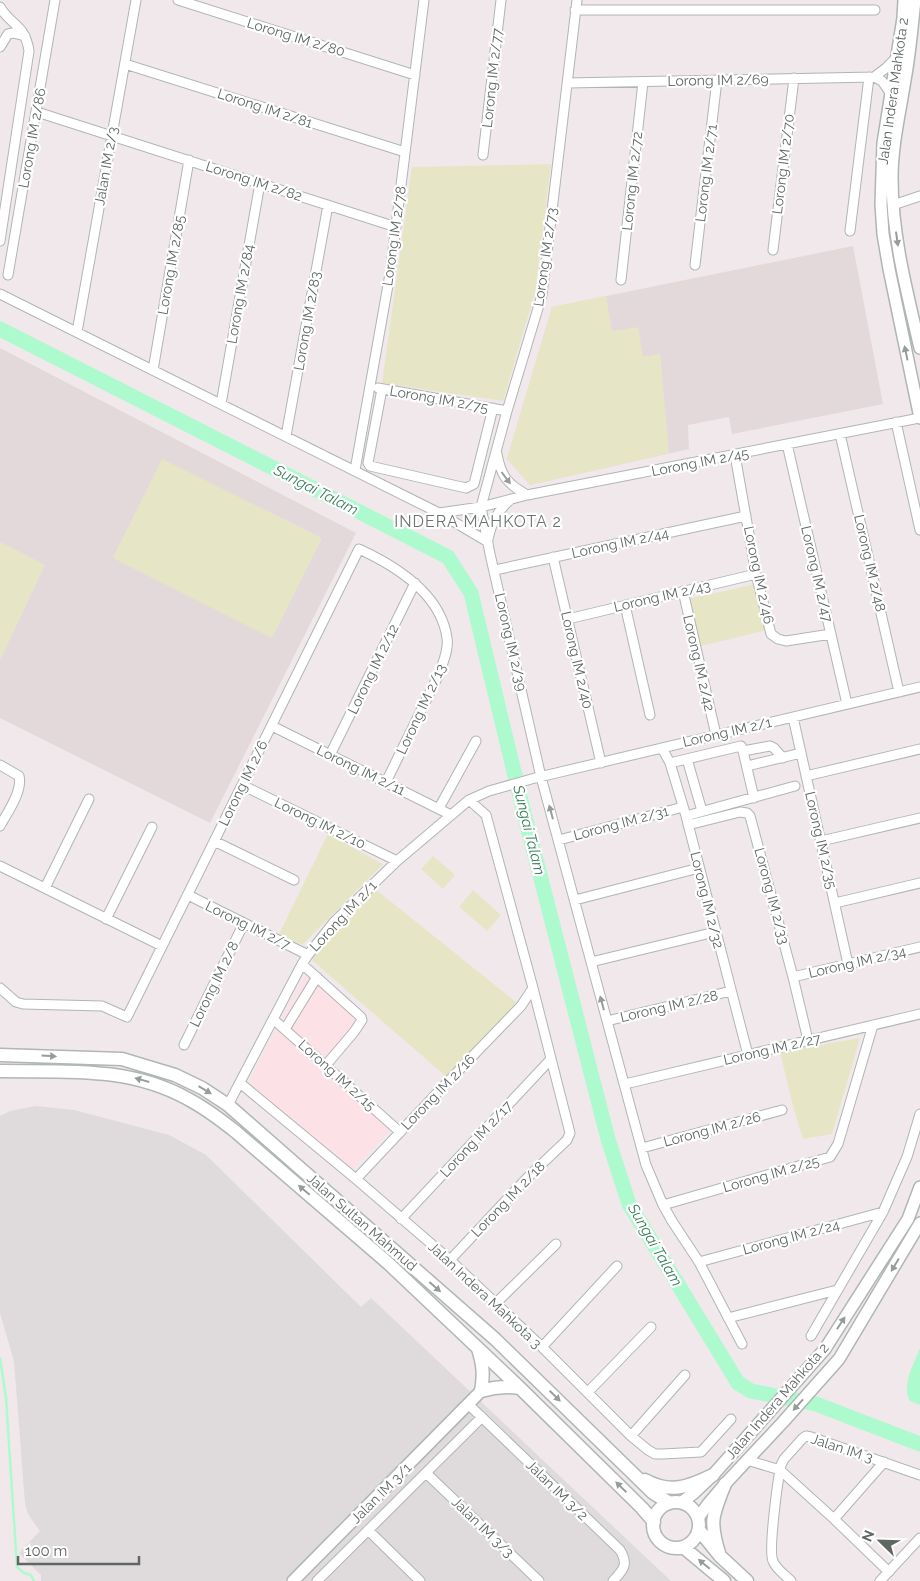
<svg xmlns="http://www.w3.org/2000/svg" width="920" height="1581" font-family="Raleway,sans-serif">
<rect width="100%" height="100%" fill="#f0e8ea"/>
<path fill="#fce1e7" d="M311 966 366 1015 323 1067 392 1128 350 1173 249 1083 274 1032Z"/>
<path fill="#dfdadb" d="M36 1106 74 1110 169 1135 206 1155 361 1307 371 1298 671 1581H41V1575L19 1553 40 1531 28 1514 25 1503 14 1361 0 1313V1116L10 1111Z"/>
<path fill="#e3d9db" d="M853 246 883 404 732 434 729 417 688 425 689 449 530 485 507 459 552 307Z
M0 348 356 533 210 823 0 718Z"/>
<path fill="#e6e6c6" d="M551 164 535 293 503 401 382 383 412 167Z
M606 296 612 331 638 327 643 357 660 354 669 453 530 485 507 459 552 307Z
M162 459 322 538 272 638 113 558Z
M0 542 45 565 0 660Z
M756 584 767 630 701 646 688 599Z
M328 834 383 864 302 945 279 934Z
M433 856 455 875 443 889 421 869Z
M374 888 521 1006 450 1080 306 955Z
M473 890 501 915 487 931 459 907Z
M860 1038 832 1134 803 1139 793 1106 780 1052Z"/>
<path fill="#aefacf" d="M920 1348V1405L910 1401C901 1385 914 1364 920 1348Z"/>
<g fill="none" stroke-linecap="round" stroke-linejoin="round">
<path stroke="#aefacf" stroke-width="2.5" d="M0 1358 6 1398 17 1567 24 1573 31 1575 34 1581"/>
<path stroke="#aefacf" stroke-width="15" d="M0 329 448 557 471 593 523 809 608 1139 629 1204 738 1383 751 1391 816 1404 920 1444"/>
<g stroke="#b0b6b4" stroke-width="11">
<path id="minor" d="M178 0 415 75
M577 0 542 295 507 411 481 507 490 554 541 777 646 1165 663 1205 672 1221 699 1262 742 1344
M0 7C11 26 25 24 29 51L0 241
M575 10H875
M0 47 8 34 13 33 25 36
M125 64 405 152
M874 77 886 68 897 57
M567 83 874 77 882 81 891 94
M37 112 396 227
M483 155 501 0
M893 205 920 196
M850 231 869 77
M773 250 794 78
M695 265 717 80
M8 275 55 0
M621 280 643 82
M0 294 439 513 488 542
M77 332 136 0
M153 370 189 160
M378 388 507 411
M382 389 368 463 370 466 466 488 474 484 493 408
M221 404 260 183
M896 422 920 530
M840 434 899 692
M286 436 328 205
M787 444 847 704
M497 454C501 477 508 484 527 495
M735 455 756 574 771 634 778 639 786 641 831 634
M355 470 390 274 424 0
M439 513 481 507 527 495 920 418
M488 539C491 524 497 511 509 501
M553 557 601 763
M495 570 746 516
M683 591 716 735
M625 605 650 715
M568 619 756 574
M793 717 848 964
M272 726 451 815
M662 748 670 763 686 816 748 1055
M743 751 770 746 774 748 783 758
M330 755 415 583
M687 759 702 811
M670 763 741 746 743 751 754 798
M0 765 19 776C23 791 7 813 0 826
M747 766 801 753
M806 776 920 749
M242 785 397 861
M469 800 486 815 533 988
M439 808 476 741
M686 816 795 786
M688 825 740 812 747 813 750 816 793 977 808 1040
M559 840 683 807
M214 841 294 880
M821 841 920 818
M0 866 162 946
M45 888 89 799
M188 895 308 955
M575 900 699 868
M835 903 920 883
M106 919 152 827
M591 962 715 932
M302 964 361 1017 362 1020 354 1032 326 1065
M793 977 920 947
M0 988 16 1002 23 1004 102 1006 127 1017 359 549C396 566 441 594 447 638 449 649 443 662 440 672L386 782
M273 1019 400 1132
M607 1021 731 991
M285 1029 317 977
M184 1045 244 923
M240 1083 356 1179 450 1260 542 1347 631 1436 648 1450 655 1454H662L701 1452 731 1419
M625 1084 920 1014
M228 1105 302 964 308 955 334 922 397 861 469 800 489 791 535 778 920 687
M642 1148 782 1110
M356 1179 437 1093 521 1006 533 988 570 1133 567 1140 528 1177 450 1260
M663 1205 830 1157 838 1144 873 1025
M401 1219 551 1059
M699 1262 883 1212
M496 1303 556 1244
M728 1318 837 1290
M811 1336 883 1212 907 1157 920 1114
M542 1347 617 1266
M588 1392 651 1327
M468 1404 620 1550C629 1565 623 1570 613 1581
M631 1436 685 1375
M747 1460 780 1470 834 1519 889 1572
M426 1473 539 1581
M834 1519 884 1462
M368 1530 420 1581
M317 1581 482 1417
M791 1581C785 1575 776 1569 773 1561 768 1551 778 1479 781 1465L784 1459 803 1438 806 1436 811 1437 920 1475
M880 1581 920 1538"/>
</g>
<g stroke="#b0b6b4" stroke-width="14">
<path id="tertiary" d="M904 0 903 18 883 143 881 204 883 234 889 269 920 418
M915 0C912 27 910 53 905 80 900 112 892 145 892 178 892 236 907 292 920 348
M682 1502 694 1493 713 1475 825 1349 908 1219 920 1187
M698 1518 708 1504 725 1484 783 1422 839 1359 920 1223
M293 1581 481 1391"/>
</g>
<g stroke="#b0b7b4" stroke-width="15">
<path id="secondary" d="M0 1055 122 1059 175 1075 202 1088 228 1105 495 1339 653 1493 670 1503
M0 1071C66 1072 129 1066 188 1099 205 1108 221 1120 236 1132L388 1263 520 1388 642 1508 654 1522
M478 1349C483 1364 484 1375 481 1391 494 1387 507 1386 520 1388
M645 1480C671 1494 688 1487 713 1475
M653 1525a23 23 0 1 1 46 0a23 23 0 1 1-46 0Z
M699 1530 720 1556 747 1581
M683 1547 724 1581
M720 1556C709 1522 712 1516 725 1484"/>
</g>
<use href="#minor" stroke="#fff" stroke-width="9"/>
<use href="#tertiary" stroke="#fff" stroke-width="11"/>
<use href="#secondary" stroke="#fff" stroke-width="12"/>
</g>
<defs><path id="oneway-solid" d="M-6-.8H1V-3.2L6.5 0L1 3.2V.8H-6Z" transform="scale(1.25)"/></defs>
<g fill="#979c9a">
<use href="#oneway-solid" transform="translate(897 239) rotate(82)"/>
<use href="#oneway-solid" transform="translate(906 353) rotate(-102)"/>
<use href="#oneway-solid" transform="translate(506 478) rotate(53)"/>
<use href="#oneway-solid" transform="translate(551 812) rotate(-105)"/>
<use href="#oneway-solid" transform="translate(602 1003) rotate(-105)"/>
<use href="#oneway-solid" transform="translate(49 1056) rotate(3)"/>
<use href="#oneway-solid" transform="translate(142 1080) rotate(-164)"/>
<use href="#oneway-solid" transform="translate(205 1090) rotate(31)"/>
<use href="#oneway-solid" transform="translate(304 1190) rotate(-140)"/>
<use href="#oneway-solid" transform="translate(895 1265) rotate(121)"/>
<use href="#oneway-solid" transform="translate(435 1287) rotate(41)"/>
<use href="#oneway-solid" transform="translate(841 1323) rotate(-57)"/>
<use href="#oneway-solid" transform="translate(555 1396) rotate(44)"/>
<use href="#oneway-solid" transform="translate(798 1405) rotate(132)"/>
<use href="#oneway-solid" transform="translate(621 1487) rotate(-136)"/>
<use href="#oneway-solid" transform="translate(704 1564) rotate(-140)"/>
</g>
<g text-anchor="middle" stroke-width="4.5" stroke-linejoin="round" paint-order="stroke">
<g font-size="14" fill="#5f6763" stroke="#fff">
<text transform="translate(296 37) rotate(17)" y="5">Lorong IM 2/80</text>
<text transform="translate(492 78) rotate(-84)" y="5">Lorong IM 2/77</text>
<text transform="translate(718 80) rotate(-1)" y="5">Lorong IM 2/69</text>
<text transform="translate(893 91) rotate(-82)" y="5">Jalan Indera Mahkota 2</text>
<text transform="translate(265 108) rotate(18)" y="5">Lorong IM 2/81</text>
<text transform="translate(32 138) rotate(-80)" y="5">Lorong IM 2/86</text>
<text transform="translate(783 164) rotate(-83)" y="5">Lorong IM 2/70</text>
<text transform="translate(106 166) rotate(-80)" y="5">Jalan IM 2/3</text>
<text transform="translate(706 173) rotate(-83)" y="5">Lorong IM 2/71</text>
<text transform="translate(254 181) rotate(18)" y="5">Lorong IM 2/82</text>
<text transform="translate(632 181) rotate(-84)" y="5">Lorong IM 2/72</text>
<text transform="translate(394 236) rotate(-82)" y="5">Lorong IM 2/78</text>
<text transform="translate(545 257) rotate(-82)" y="5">Lorong IM 2/73</text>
<text transform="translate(171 265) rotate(-80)" y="5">Lorong IM 2/85</text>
<text transform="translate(240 294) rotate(-80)" y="5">Lorong IM 2/84</text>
<text transform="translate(307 321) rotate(-80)" y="5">Lorong IM 2/83</text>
<text transform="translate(439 399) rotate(10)" y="5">Lorong IM 2/75</text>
<text transform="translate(700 462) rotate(-11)" y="5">Lorong IM 2/45</text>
<text transform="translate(620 543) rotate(-12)" y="5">Lorong IM 2/44</text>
<text transform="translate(870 563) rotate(77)" y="5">Lorong IM 2/48</text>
<text transform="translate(817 574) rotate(77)" y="5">Lorong IM 2/47</text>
<text transform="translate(759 575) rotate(78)" y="5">Lorong IM 2/46</text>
<text transform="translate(662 596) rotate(-13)" y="5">Lorong IM 2/43</text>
<text transform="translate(511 642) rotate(77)" y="5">Lorong IM 2/39</text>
<text transform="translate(577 660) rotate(77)" y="5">Lorong IM 2/40</text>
<text transform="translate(699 663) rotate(77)" y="5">Lorong IM 2/42</text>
<text transform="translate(373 669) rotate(-64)" y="5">Lorong IM 2/12</text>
<text transform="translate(421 709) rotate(-65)" y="5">Lorong IM 2/13</text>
<text transform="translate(727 732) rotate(-13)" y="5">Lorong IM 2/1</text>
<text transform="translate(361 770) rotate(26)" y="5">Lorong IM 2/11</text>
<text transform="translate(243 783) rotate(-64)" y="5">Lorong IM 2/6</text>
<text transform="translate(320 823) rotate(26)" y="5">Lorong IM 2/10</text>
<text transform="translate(621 823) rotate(-15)" y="5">Lorong IM 2/31</text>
<text transform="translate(821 840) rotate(77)" y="5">Lorong IM 2/35</text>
<text transform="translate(772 896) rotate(75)" y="5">Lorong IM 2/33</text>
<text transform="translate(707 900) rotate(76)" y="5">Lorong IM 2/32</text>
<text transform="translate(343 916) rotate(-47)" y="5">Lorong IM 2/1</text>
<text transform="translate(248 925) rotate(26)" y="5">Lorong IM 2/7</text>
<text transform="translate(857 962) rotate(-13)" y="5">Lorong IM 2/34</text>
<text transform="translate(214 984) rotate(-64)" y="5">Lorong IM 2/8</text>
<text transform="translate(669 1006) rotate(-13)" y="5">Lorong IM 2/28</text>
<text transform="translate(772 1049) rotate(-13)" y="5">Lorong IM 2/27</text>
<text transform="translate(337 1075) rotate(42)" y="5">Lorong IM 2/15</text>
<text transform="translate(438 1092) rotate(-46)" y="5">Lorong IM 2/16</text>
<text transform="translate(712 1129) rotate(-15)" y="5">Lorong IM 2/26</text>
<text transform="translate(476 1139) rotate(-47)" y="5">Lorong IM 2/17</text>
<text transform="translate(771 1174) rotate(-16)" y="5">Lorong IM 2/25</text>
<text transform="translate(508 1199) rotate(-46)" y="5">Lorong IM 2/18</text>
<text transform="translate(362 1222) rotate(41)" y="5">Jalan Sultan Mahmud</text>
<text transform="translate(791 1237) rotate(-15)" y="5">Lorong IM 2/24</text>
<text transform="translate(485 1295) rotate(43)" y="5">Jalan Indera Mahkota 3</text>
<text transform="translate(777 1401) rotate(-49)" y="5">Jalan Indera Mahkota 2</text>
<text transform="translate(842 1448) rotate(18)" y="5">Jalan IM 3</text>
<text transform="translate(557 1490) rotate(44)" y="5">Jalan IM 3/2</text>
<text transform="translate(381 1493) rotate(-45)" y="5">Jalan IM 3/1</text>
<text transform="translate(483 1527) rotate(44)" y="5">Jalan IM 3/3</text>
</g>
<g font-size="15" font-style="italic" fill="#3a815e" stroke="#fff">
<text transform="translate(316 490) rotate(27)" y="5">Sungai Talam</text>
<text transform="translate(529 830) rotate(76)" y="5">Sungai Talam</text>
<text transform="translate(655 1245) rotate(60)" y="5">Sungai Talam</text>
</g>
<g font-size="16" letter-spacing="1" fill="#6b746f" stroke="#fff">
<text x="478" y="527">INDERA MAHKOTA 2</text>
</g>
</g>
<g transform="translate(880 1541) rotate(293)" stroke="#ffffff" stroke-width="4" paint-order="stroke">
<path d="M0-4L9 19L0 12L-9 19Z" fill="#5f6763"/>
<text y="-8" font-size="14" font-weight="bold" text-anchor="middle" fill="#5f6763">N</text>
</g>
<path d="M18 1556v8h121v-8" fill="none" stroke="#5f6763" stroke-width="2.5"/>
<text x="25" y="1556" font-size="15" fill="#5f6763" stroke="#ffffff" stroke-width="4" paint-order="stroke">100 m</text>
</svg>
